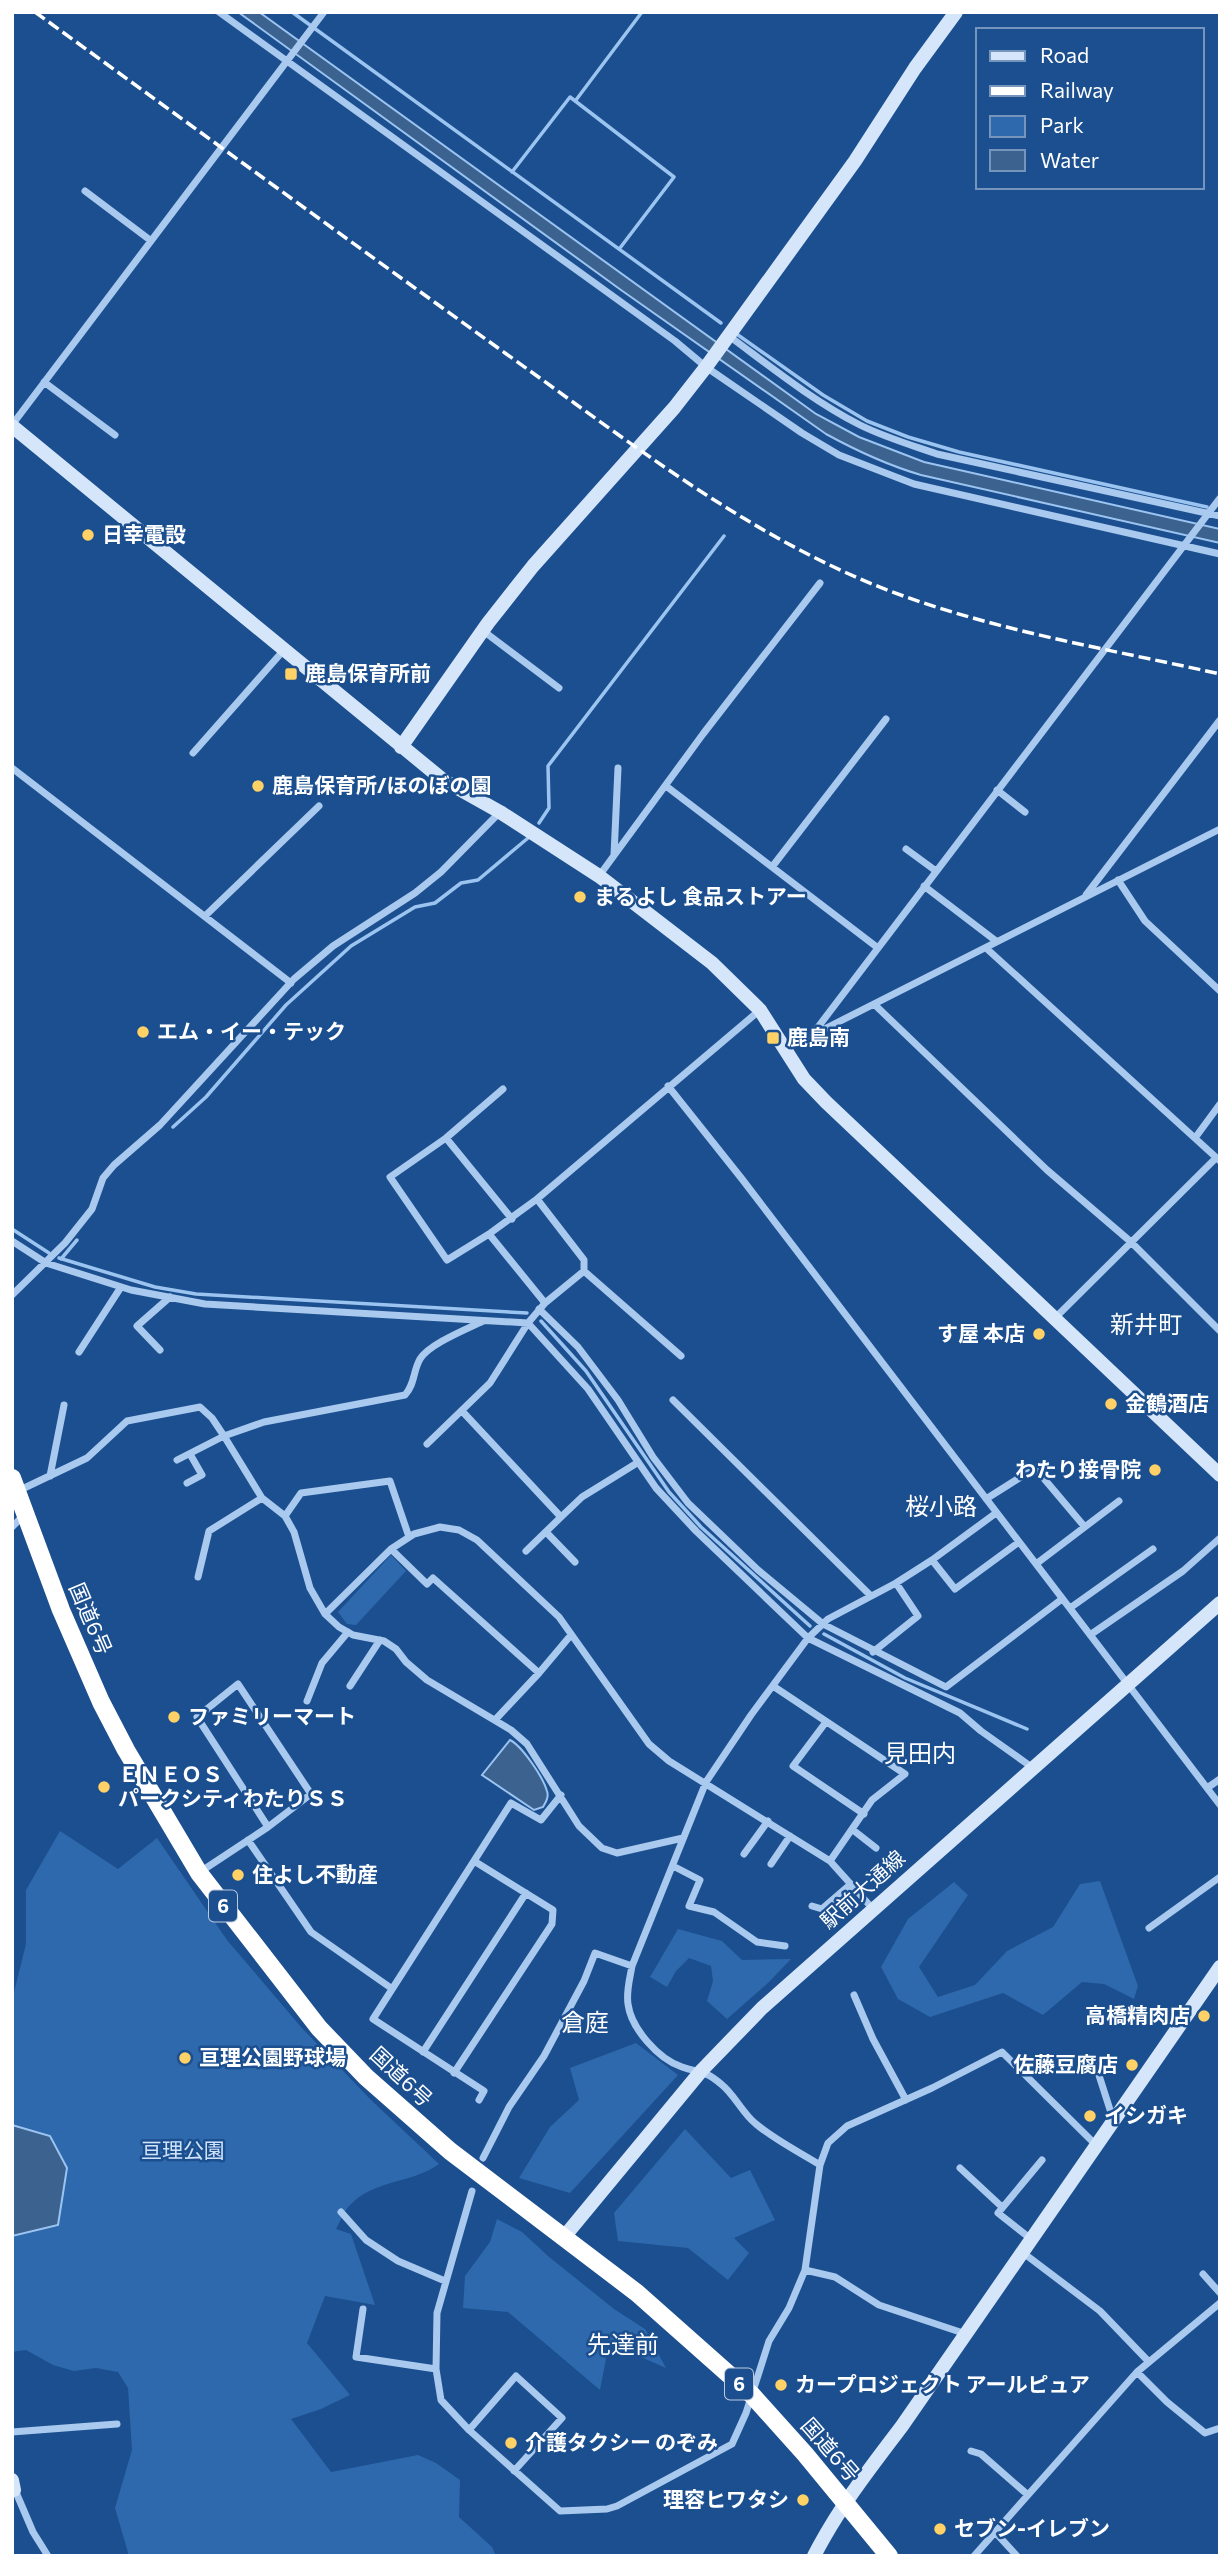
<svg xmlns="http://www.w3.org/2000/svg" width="1232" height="2568" font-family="Commissioner,'Noto Sans JP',sans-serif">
<rect width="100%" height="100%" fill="#1b4f8f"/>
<path fill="#2e69ad" d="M391 1555 406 1571 356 1625 347 1624 338 1612Z
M60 1831 118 1869 157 1838 227 1940 301 2027 370 2099 439 2164C411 2184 375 2179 350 2205 344 2211 340 2222 336 2229L351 2234 375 2305 325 2296 307 2343 350 2395 321 2409 291 2419 331 2472 418 2455 436 2463 460 2480 459 2517 492 2547 496 2556H129L115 2508 132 2450 128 2388 118 2372 96 2368 74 2371 53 2365 26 2350 12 2352V2000L26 1944V1890Z
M1100 1881 1138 1986 1134 1999 1104 1984 1082 1982 1043 2015 1003 1993 930 2017 898 1999 881 1967 908 1919 954 1882 968 1895 919 1967 938 1997 975 1985 1007 1951 1053 1927 1080 1884Z
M678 1929 722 1941 742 1960 791 1959 768 1983 727 2019 707 2001 713 1981 711 1966 689 1958 676 1971 667 1987 650 1977Z
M636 2043 678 2075 570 2193 519 2178 550 2127 579 2100 570 2068Z
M685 2129 731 2178 750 2170 775 2220 734 2238 749 2253 728 2280 688 2248 618 2241 614 2213Z
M497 2219 522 2232 548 2256 614 2309 645 2329 666 2368 609 2343 600 2390 508 2312 463 2308 465 2276 490 2242Z"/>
<path fill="#3c6290" stroke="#9cc4f0" stroke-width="2" d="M238 12H259L816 414 859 437 924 462 1220 529V543L921 475C887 465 857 451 826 434L621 290Z
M510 1740C522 1746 543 1777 547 1791 549 1797 546 1802 543 1807L534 1810 482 1775Z
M12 2125 50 2136 67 2168 58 2225 12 2236Z"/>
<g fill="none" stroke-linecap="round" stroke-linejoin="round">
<path stroke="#9cc4f0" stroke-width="3.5" d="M292 12 721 323
M576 100 642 12
M512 172 570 97 674 177 620 248
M738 335 823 395 867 421 908 437 959 452 1207 507
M539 823 549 808 548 766 724 536
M173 1127 206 1097 286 1005 351 946 415 907 435 903 461 883 478 880 528 838
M12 1229 49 1253
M59 1258 155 1287 196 1294 527 1313
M61 1259 77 1240
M541 1321 586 1371 669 1492 701 1527 810 1626
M824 1634 905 1678 1027 1729"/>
<path stroke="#a9c9ee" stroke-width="7" d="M219 12 675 341 706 367 802 433 839 455 914 484 1220 554
M85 191 150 240
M729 336C771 367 813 401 860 425 884 437 911 445 937 454L1220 516
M44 382 115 435
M12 425 324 12
M482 630 559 688
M193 753 283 651
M12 768 291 983
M666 786 878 948
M997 790 1025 812
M906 849 936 871
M614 855 618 768
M772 867 886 719
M599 876 703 734 820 583
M1118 880 1145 921 1220 991
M924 886 996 941
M1086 895 1220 720
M205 916 319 806
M986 948 1220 1161
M875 1005 1047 1170 1131 1242 1220 1331
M812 1035 1220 498
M785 1049 1220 829
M668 1086 742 1179 1220 1805
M503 1089 446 1138 390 1177 447 1260 489 1234 545 1303
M446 1138 512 1219
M1195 1138 1220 1104
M489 1234 537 1199
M12 1241 46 1263 131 1290 205 1304 528 1323 588 1389 656 1488 696 1531 808 1638 960 1713 981 1731 1033 1768
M584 1271 681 1356
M12 1295 65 1243 92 1209 103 1178 114 1165 160 1125 294 979 333 946 415 893 441 872 500 812
M539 1309 578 1347 618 1400 653 1457 688 1503 758 1570 823 1624 946 1687 1062 1599
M1055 1318 1216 1158
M160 1350 137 1326 170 1297
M79 1352 121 1287
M673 1400 871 1596
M462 1411 561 1517 582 1497 637 1463
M427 1444 490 1383 528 1323 545 1303 584 1271V1260L537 1199 760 1010
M177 1460 224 1436 264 1422 405 1395C415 1384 413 1371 420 1359 429 1344 467 1329 483 1321
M50 1476 64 1405
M187 1483 202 1475 190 1454
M18 1491 87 1458 127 1421 200 1407 212 1418 224 1436 262 1498 285 1516 294 1532 310 1588 325 1614 339 1627 353 1635 384 1641 396 1649 406 1662 427 1680 511 1730 527 1744 579 1826 602 1848 617 1853 683 1838
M986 1499 1035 1468 1084 1526
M285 1516 301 1493 390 1481 409 1537
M12 1527 24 1515
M546 1532 575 1562
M391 1549 427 1584 433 1578 539 1673 495 1720
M526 1551 561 1517
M932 1560 955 1589 1019 1542
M1036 1564 1119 1501
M198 1577 209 1531 262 1498
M1070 1608 1153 1549
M325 1614 391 1549 414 1534 440 1527 459 1530 477 1540 559 1617 649 1744 669 1761 830 1861
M1090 1635 1183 1571 1220 1538
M873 1652 918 1616 896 1583
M539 1673 571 1635
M350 1686 380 1640
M773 1686 905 1774 872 1800 830 1861 873 1909
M307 1701 322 1663 348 1632
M826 1722 793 1766 864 1814
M1207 1788 1220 1779
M853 1830 876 1848
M248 1840 311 1932 391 1988
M744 1854 768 1821
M474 1861 511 1803 541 1820 561 1795
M771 1864 790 1836
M673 1866 700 1880 689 1906 714 1912 757 1942 785 1946
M200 1872 268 1827 311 1794 238 1684 197 1717 268 1827
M812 1906 822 1909 851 1884
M1149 1928 1220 1877
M854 1995 873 2039 906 2100
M423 2052 526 1893
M1096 2066 1113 2119
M454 2073 552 1924 553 1910 474 1861 373 2019 484 2091 479 2100
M483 2158 509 2107 544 2056 584 1981 595 1953 632 1966
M820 2165C799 2152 775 2140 756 2124 742 2113 735 2095 721 2084 705 2070 699 2073 682 2067 658 2059 631 2028 628 2004 626 1991 630 1978 632 1966L706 1782 751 1715 808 1638 828 1619 896 1583 932 1560 996 1513
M960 2168 1002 2207
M472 2191 437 2313 436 2369 441 2400 469 2430 560 2511 607 2509 617 2506 732 2444 746 2413 769 2341 789 2308 805 2270 820 2165 828 2143 847 2126 932 2088 1002 2052 1095 2144
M341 2212 366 2240 398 2261 445 2281
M1031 2239 998 2213 1042 2160
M1022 2252 1100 2311 1149 2362
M805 2270 835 2277 879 2305 966 2334
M1203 2274 1220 2293
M363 2309 356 2357 436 2369
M1137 2372 1167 2402 1205 2433 1220 2428
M469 2430 516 2376 562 2418 514 2471
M12 2432 117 2424
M971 2451 981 2454 1028 2495
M15 2490 33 2532 48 2556
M995 2532 1017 2556
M974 2556 1137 2372 1220 2303"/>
<path stroke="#d6e6fa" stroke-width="14" d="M12 426 443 780 500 812 599 876 712 963 760 1010 804 1079 826 1102 1220 1475
M401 747 488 623 533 566 674 408 706 367 855 161 915 68 956 12
M564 2237 702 2070 762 2008 1220 1603
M12 2480 14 2490
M814 2556C838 2509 870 2468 902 2426L1220 1967"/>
<path stroke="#fff" stroke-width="18" d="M12 1478 61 1610 101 1702 126 1750 199 1873 319 2028 366 2077 450 2151 637 2293 752 2395 805 2454 889 2556"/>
<path stroke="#fff" stroke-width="3.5" stroke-dasharray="12 5" stroke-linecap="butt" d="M35 12C192 126 348 240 505 353 623 437 737 528 872 584 983 629 1104 648 1220 674"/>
</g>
<g fill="#ffd166" stroke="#1b4f8f" stroke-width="2.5">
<circle cx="88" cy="535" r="7"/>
<rect x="284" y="667" width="14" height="14" rx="3.5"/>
<circle cx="258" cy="786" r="7"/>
<circle cx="580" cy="897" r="7"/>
<circle cx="143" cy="1032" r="7"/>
<rect x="766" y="1031" width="14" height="14" rx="3.5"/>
<circle cx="1039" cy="1334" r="7"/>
<circle cx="1111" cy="1404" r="7"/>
<circle cx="1155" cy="1470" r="7"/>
<circle cx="174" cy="1717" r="7"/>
<circle cx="104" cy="1787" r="7"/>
<circle cx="238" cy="1875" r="7"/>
<circle cx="1204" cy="2016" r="7"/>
<circle cx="185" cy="2058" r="7"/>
<circle cx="1132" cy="2065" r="7"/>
<circle cx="1090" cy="2116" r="7"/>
<circle cx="781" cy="2385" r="7"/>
<circle cx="511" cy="2443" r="7"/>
<circle cx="803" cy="2500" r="7"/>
<circle cx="940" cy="2529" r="7"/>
</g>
<g text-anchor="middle" stroke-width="5" stroke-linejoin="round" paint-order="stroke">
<g fill="#1b4f8f" stroke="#bbcadd" stroke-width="2">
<rect x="209" y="1890.5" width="28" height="31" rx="5"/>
<rect x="725" y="2368.5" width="28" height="31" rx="5"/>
</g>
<g font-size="19" font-weight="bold" fill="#fff">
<text x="223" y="1913">6</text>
<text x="739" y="2391">6</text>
</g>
<g font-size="21" font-weight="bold" fill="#fff" stroke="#1b4f8f" text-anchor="start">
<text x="102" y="542">日幸電設</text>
<text x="305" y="681">鹿島保育所前</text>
<text x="272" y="793">鹿島保育所/ほのぼの園</text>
<text x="594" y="904">まるよし 食品ストアー</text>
<text x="157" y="1039">エム・イー・テック</text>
<text x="787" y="1045">鹿島南</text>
<text x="1025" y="1341" text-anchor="end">す屋 本店</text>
<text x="1125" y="1411">金鶴酒店</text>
<text x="1141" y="1477" text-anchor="end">わたり接骨院</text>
<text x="188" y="1724">ファミリーマート</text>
<text x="118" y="1782">ＥＮＥＯＳ<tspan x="118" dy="24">パークシティわたりＳＳ</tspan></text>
<text x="252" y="1882">住よし不動産</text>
<text x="1190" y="2023" text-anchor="end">高橋精肉店</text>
<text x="199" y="2065">亘理公園野球場</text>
<text x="1118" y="2072" text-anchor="end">佐藤豆腐店</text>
<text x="1104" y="2123">イシガキ</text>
<text x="795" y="2392">カープロジェクト アールピュア</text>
<text x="525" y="2450">介護タクシー のぞみ</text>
<text x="789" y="2507" text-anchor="end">理容ヒワタシ</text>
<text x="954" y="2536">セブン-イレブン</text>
</g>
<g font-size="21" fill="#fff" stroke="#1b4f8f">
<text transform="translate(90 1619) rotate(67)" y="7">国道6号</text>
<text transform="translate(863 1890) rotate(-42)" y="7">駅前大通線</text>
<text transform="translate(401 2077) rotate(43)" y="7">国道6号</text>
<text transform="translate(830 2450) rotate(49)" y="7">国道6号</text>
</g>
<g font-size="21" fill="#cfe3fa" stroke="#1b4f8f">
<text x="183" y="2158">亘理公園</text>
</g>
<g font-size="24" fill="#fff" stroke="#1b4f8f">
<text x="1146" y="1333">新井町</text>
<text x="941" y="1515">桜小路</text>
<text x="920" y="1762">見田内</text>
<text x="585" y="2031">倉庭</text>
<text x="623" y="2353">先達前</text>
</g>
</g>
<rect width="1232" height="2568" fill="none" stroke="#ffffff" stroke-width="28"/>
<rect x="976" y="28" width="228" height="161" fill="#1b4f8f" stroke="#7695bc" stroke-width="2"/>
<rect x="990" y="51" width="35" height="10" fill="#d6e6fa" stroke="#7695bc" stroke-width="2"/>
<text x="1040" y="63" font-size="21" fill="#ffffff">Road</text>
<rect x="990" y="86" width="35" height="10" fill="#ffffff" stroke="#7695bc" stroke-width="2"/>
<text x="1040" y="98" font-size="21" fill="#ffffff">Railway</text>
<rect x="990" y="116" width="35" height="21" fill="#2e69ad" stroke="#7695bc" stroke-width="2"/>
<text x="1040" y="133" font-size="21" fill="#ffffff">Park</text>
<rect x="990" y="150" width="35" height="21" fill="#3c6290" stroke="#7695bc" stroke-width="2"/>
<text x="1040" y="168" font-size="21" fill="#ffffff">Water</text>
</svg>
